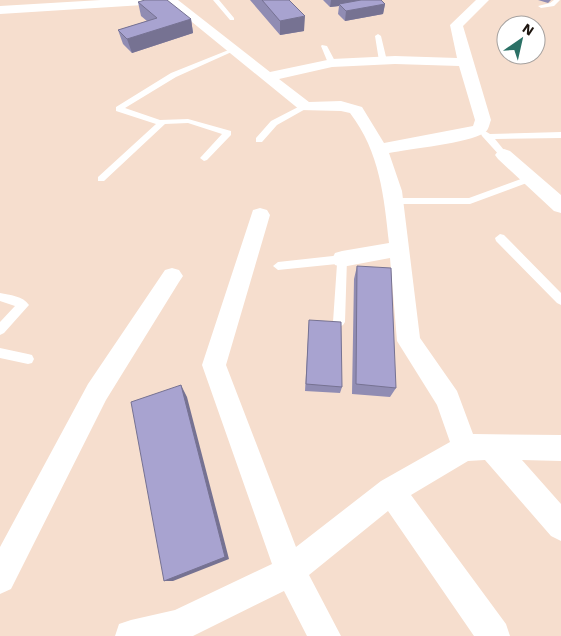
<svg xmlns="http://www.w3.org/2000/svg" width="561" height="636" font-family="'Work Sans',sans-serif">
<rect width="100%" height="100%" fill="#f6dece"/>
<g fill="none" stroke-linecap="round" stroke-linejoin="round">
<path fill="#fff" fill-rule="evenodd" d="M213 0H219L234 18V20H230Z
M554 0H560L554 6 541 8 538 6 550 3Z
M378 34 381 36 387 61 383 63 379 61 375 36Z
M322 45 327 46 336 63 334 64 328 63 321 46Z
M231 49 236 50 176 77 125 108 160 120 188 119 231 131V135L207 160 204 161 200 158 222 134 188 123 165 124 104 181H98V177L156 124 116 111V107L171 73Z
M302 105 309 107 277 125 262 142H256V138L271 121Z
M485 131 490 134 561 132V138L495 139 508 155 504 158 501 157 482 136 481 134Z
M529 176 533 179 532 181 470 204H394L389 201 394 198H469Z
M500 234 504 235 561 293V305L557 303 496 241 495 238Z
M342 255 347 259 345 322 343 325 339 327 335 325 333 322 337 264 278 270 273 266 278 262Z
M0 293C10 295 23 296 29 305L4 333 0 335V322L15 306 0 301Z
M0 348 28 354 32 355 34 359 32 363 28 364 0 358Z"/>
<path fill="#fff" fill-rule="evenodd" d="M101 0H178L270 72 332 59 395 56 457 58 450 25 476 0H489L463 26 491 120C489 125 489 130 484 133 469 143 409 149 389 153L402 191 420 338 457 391 473 434 561 435V461L522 460 561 504V541L551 536 485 460 468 461 411 495 506 624 510 636H474L388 511 309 575 341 636H307L284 591 193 636H115L119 624 131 620 175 610 272 564 202 365 253 210 260 208 267 210 270 215 226 365 296 547 381 481 450 442 437 405 397 341 390 258 342 267 335 265 332 259 335 253 342 251 389 243C384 197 380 152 350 113L341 111 300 110 165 0 159 4 0 14V6ZM395 64 459 66 475 120 473 126 384 143 362 107 341 101 309 102 279 79 332 67Z
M504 149 510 151 561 195V213L554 211 498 159 495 155 498 151Z
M172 268 179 270 183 276 179 282 106 400 11 589 0 594V547L88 384 165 270Z"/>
</g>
<path fill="#908cb3" d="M250 0H289L304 31 280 35Z
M323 0H381L385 4 383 14 345 21 338 14 339 6 330 7Z
M538 0H551L548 3Z
M138 2 191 19 193 33 132 53 123 44 118 30 147 21 141 16Z
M357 266 396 388 390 397 352 394 354 279Z
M309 320 342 387 340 393 305 391Z"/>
<path fill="#767292" d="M331 0H368L339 4V6L330 7Z
M385 4 383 14 345 21 346 11Z
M305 16 304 31 280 35V21Z
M191 19 193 33 132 53 127 39Z
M181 385 187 397 229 559 173 581H164Z"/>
<path fill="#a8a3d0" stroke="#767292" d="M145 0H167L191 19 127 39 118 30 157 18 138 2Z
M262 0H289L305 16 280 21Z
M361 0H381L385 4 346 11 339 4Z
M357 266 391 268 396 388 356 384Z
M309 320 341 322 342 387 306 384Z
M181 385 225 557 164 581 131 402Z"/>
<g transform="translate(521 40) rotate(34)"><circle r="24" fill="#ffffff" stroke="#a5a19f"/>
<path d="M0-4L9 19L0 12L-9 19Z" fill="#2b7166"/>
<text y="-8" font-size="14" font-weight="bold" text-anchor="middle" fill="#1d150f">N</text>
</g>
</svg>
